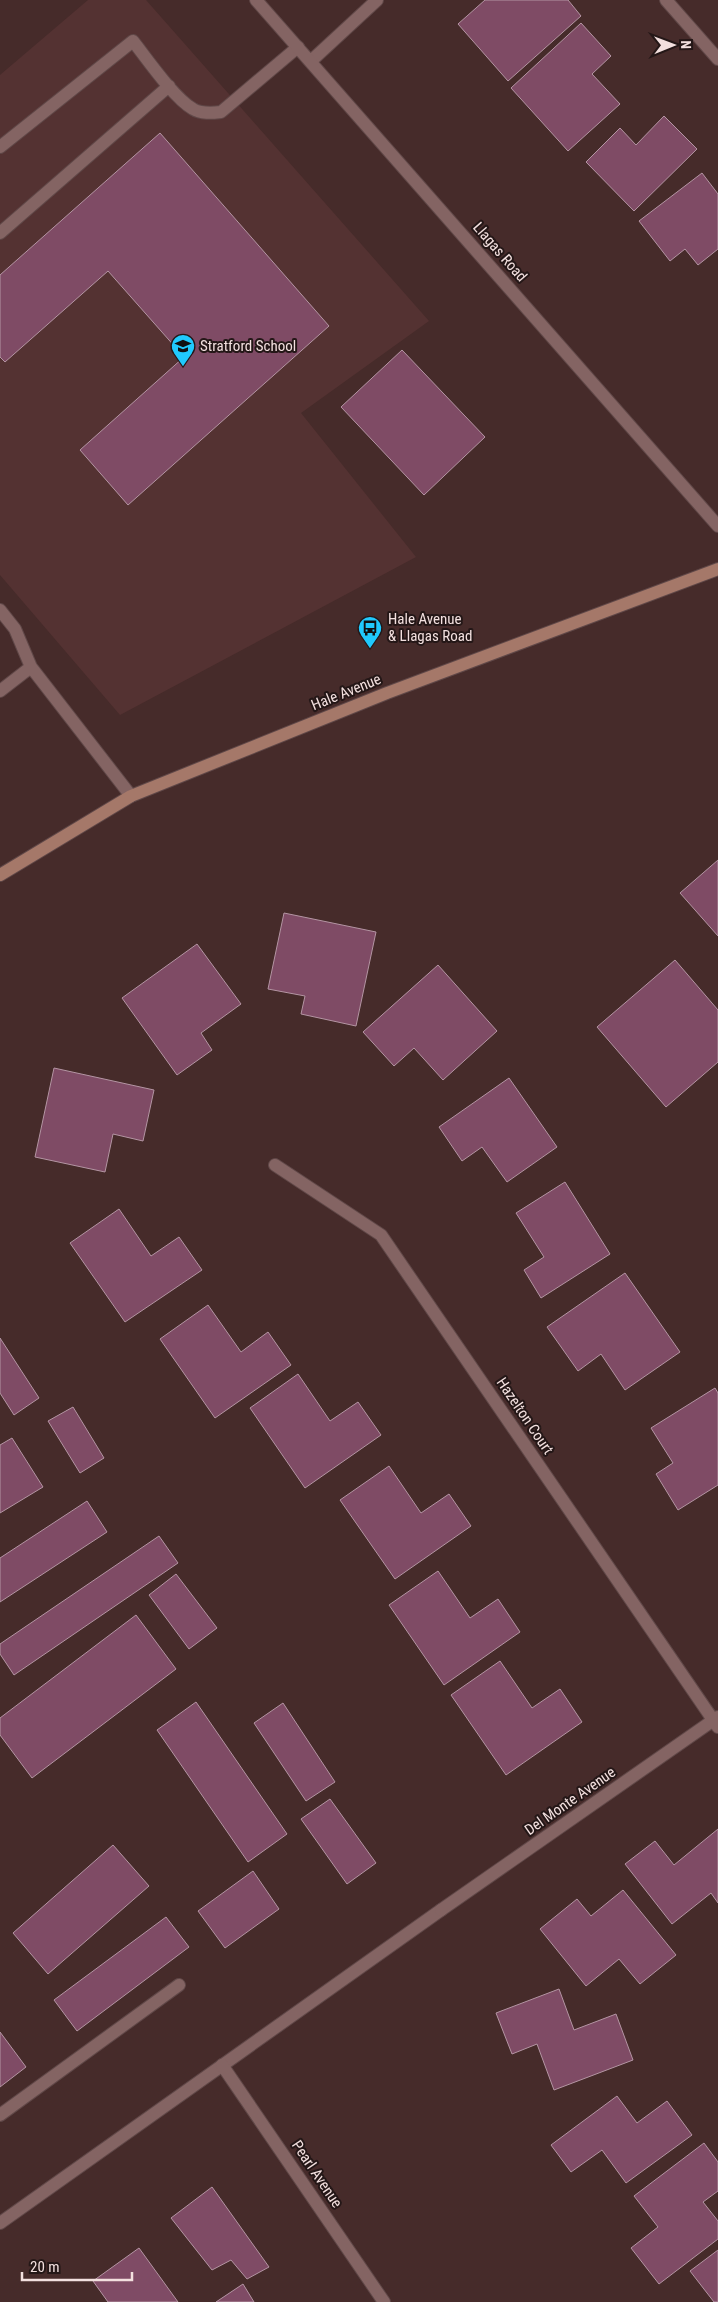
<svg xmlns="http://www.w3.org/2000/svg" width="718" height="2302" font-family="'Roboto Condensed',sans-serif">
<rect width="100%" height="100%" fill="#462b2a"/>
<path fill="#543232" d="M88 0H146L429 321 301 413 416 557 120 715 0 575V75Z"/>
<path fill="#7f4b65" stroke="#b495a3" d="M485 0H568L581 16 508 81 458 24Z
M581 23 611 56 592 74 620 104 568 151 511 88Z
M664 116 697 149 634 211 586 162 620 128 636 145Z
M160 133 329 326 128 505 80 450 184 357 108 271 5 362 0 357V275Z
M702 173 718 194V249L698 265 685 249 670 261 639 221Z
M402 350 485 437 424 495 341 407Z
M718 860V936L680 893Z
M284 913 376 932 356 1026 301 1014 305 996 268 989Z
M197 944 241 1004 201 1033 212 1050 177 1075 122 998Z
M675 960 718 1010V1062L666 1107 597 1027Z
M438 965 497 1031 443 1080 414 1048 394 1066 363 1032Z
M54 1068 154 1090 143 1141 113 1134 105 1172 35 1157Z
M509 1078 557 1147 507 1182 482 1147 462 1161 439 1127Z
M565 1182 610 1254 541 1298 524 1270 544 1257 516 1213Z
M119 1209 151 1256 179 1237 202 1270 125 1322 70 1243Z
M625 1273 680 1352 625 1390 601 1354 578 1371 547 1327Z
M208 1305 241 1352 268 1332 291 1365 215 1418 160 1339Z
M0 1338 39 1398 14 1415 0 1393Z
M298 1374 330 1421 358 1402 381 1435 305 1488 250 1408Z
M715 1388 718 1393V1485L678 1510 656 1474 673 1463 651 1428Z
M73 1407 104 1458 80 1473 48 1421Z
M12 1438 43 1487 0 1513V1445Z
M389 1466 421 1513 449 1494 471 1526 395 1579 340 1500Z
M87 1501 107 1532 0 1602V1558Z
M159 1536 178 1563 14 1675 0 1654V1644Z
M438 1571 470 1618 498 1599 520 1632 444 1685 389 1605Z
M176 1574 217 1628 189 1649 149 1595Z
M136 1615 176 1669 32 1778 0 1735V1718Z
M500 1661 532 1708 560 1689 582 1722 506 1775 451 1695Z
M196 1702 287 1834 248 1862 157 1730Z
M283 1703 335 1782 306 1801 254 1723Z
M330 1799 376 1863 347 1884 301 1819Z
M718 1829V1903L711 1893 672 1924 625 1864 655 1841 674 1865Z
M113 1845 149 1886 48 1974 13 1933Z
M253 1871 279 1909 225 1948 198 1911Z
M623 1890 676 1955 640 1984 619 1959 586 1986 540 1929 577 1899 591 1916Z
M166 1917 189 1947 77 2031 54 2000Z
M559 1989 574 2030 616 2014 633 2060 554 2090 537 2044 512 2054 496 2013Z
M0 2032 26 2067 0 2087Z
M617 2096 637 2123 667 2101 692 2135 626 2183 602 2150 571 2172 551 2145Z
M704 2143 718 2162V2191L703 2202 718 2221V2239L659 2284 631 2248 658 2227 634 2196Z
M212 2187 269 2267 247 2279 231 2260 212 2270 171 2218Z
M139 2248 178 2302H108L93 2281Z
M718 2250V2302H714L690 2271Z
M243 2284 254 2302H216Z"/>
<g fill="none" stroke-linecap="round" stroke-linejoin="round">
<g stroke="#604848" stroke-width="14">
<path id="service" d="M0 147 133 41C147 59 174 98 193 109 201 114 212 113 221 112L298 47
M0 233 169 86
M0 610 15 629 31 667 131 796
M0 691 31 667
M0 2115 179 1985
M0 2223 441 1910"/>
</g>
<g stroke="#604848" stroke-width="14">
<path id="minor" d="M666 0 718 59
M311 61 377 0
M275 1165 381 1235 718 1727
M441 1910 718 1717
M222 2065 384 2302"/>
</g>
<g stroke="#604848" stroke-width="14">
<path id="tertiary" d="M256 0 718 526"/>
</g>
<g stroke="#604848" stroke-width="14">
<path id="secondary" d="M0 875 131 796 387 693 718 569"/>
</g>
<use href="#service" stroke="#846463" stroke-width="12"/>
<use href="#minor" stroke="#846463" stroke-width="12"/>
<use href="#tertiary" stroke="#846463" stroke-width="12"/>
<use href="#secondary" stroke="#a57869" stroke-width="12"/>
</g>
<defs>
<g id="school-pin" transform="scale(1.25)"><path d="M0 17L-7.5 6A9.5 9.5 0 1 1 7.5 6Z" fill="#20c9fd" stroke="#241717"/><path d="M0-5L7-2L0 1L-7-2ZM-4 1L0 2.5L4 1V4Q0 6-4 4Z" fill="#111"/></g>
<g id="bus-pin" transform="scale(1.25)"><path d="M0 17L-7.5 6A9.5 9.5 0 1 1 7.5 6Z" fill="#20c9fd" stroke="#241717"/><path d="M-5-6H5V4H4V6H2V4H-2V6H-4V4H-5ZM-3.5-4V0h7V-4ZM-3.5 1.2v1.5H-2V1.2ZM2 1.2v1.5H3.5V1.2Z" fill="#111"/></g>
</defs>
<g fill-rule="evenodd">
<use href="#school-pin" x="183" y="346"/>
<use href="#bus-pin" x="370" y="628"/>
</g>
<g text-anchor="middle" stroke-width="4" stroke-linejoin="round" paint-order="stroke">
<g font-size="15" fill="#f3e0df" stroke="#241717">
<text transform="translate(500 252) rotate(49)" y="5">Llagas Road</text>
<text transform="translate(346 692) rotate(-22)" y="5">Hale Avenue</text>
<text transform="translate(525 1416) rotate(56)" y="5">Hazelton Court</text>
<text transform="translate(570 1801) rotate(-35)" y="5">Del Monte Avenue</text>
<text transform="translate(317 2174) rotate(56)" y="5">Pearl Avenue</text>
</g>
<g font-size="15" fill="#f3e0df" stroke="#241717" text-anchor="start">
<text x="200" y="351">Stratford School</text>
<text x="388" y="624">Hale Avenue<tspan x="388" dy="17">&amp; Llagas Road</tspan></text>
</g>
</g>
<g transform="translate(673 45) rotate(89)" stroke="#241717" stroke-width="4" paint-order="stroke">
<path d="M0-4L9 19L0 12L-9 19Z" fill="#f3e0df"/>
<text y="-8" font-size="14" font-weight="bold" text-anchor="middle" fill="#f3e0df">N</text>
</g>
<path d="M22 2272v8h110v-8" fill="none" stroke="#f3e0df" stroke-width="2.5"/>
<text x="30" y="2272" font-size="15" fill="#f3e0df" stroke="#241717" stroke-width="4" paint-order="stroke">20 m</text>
</svg>
